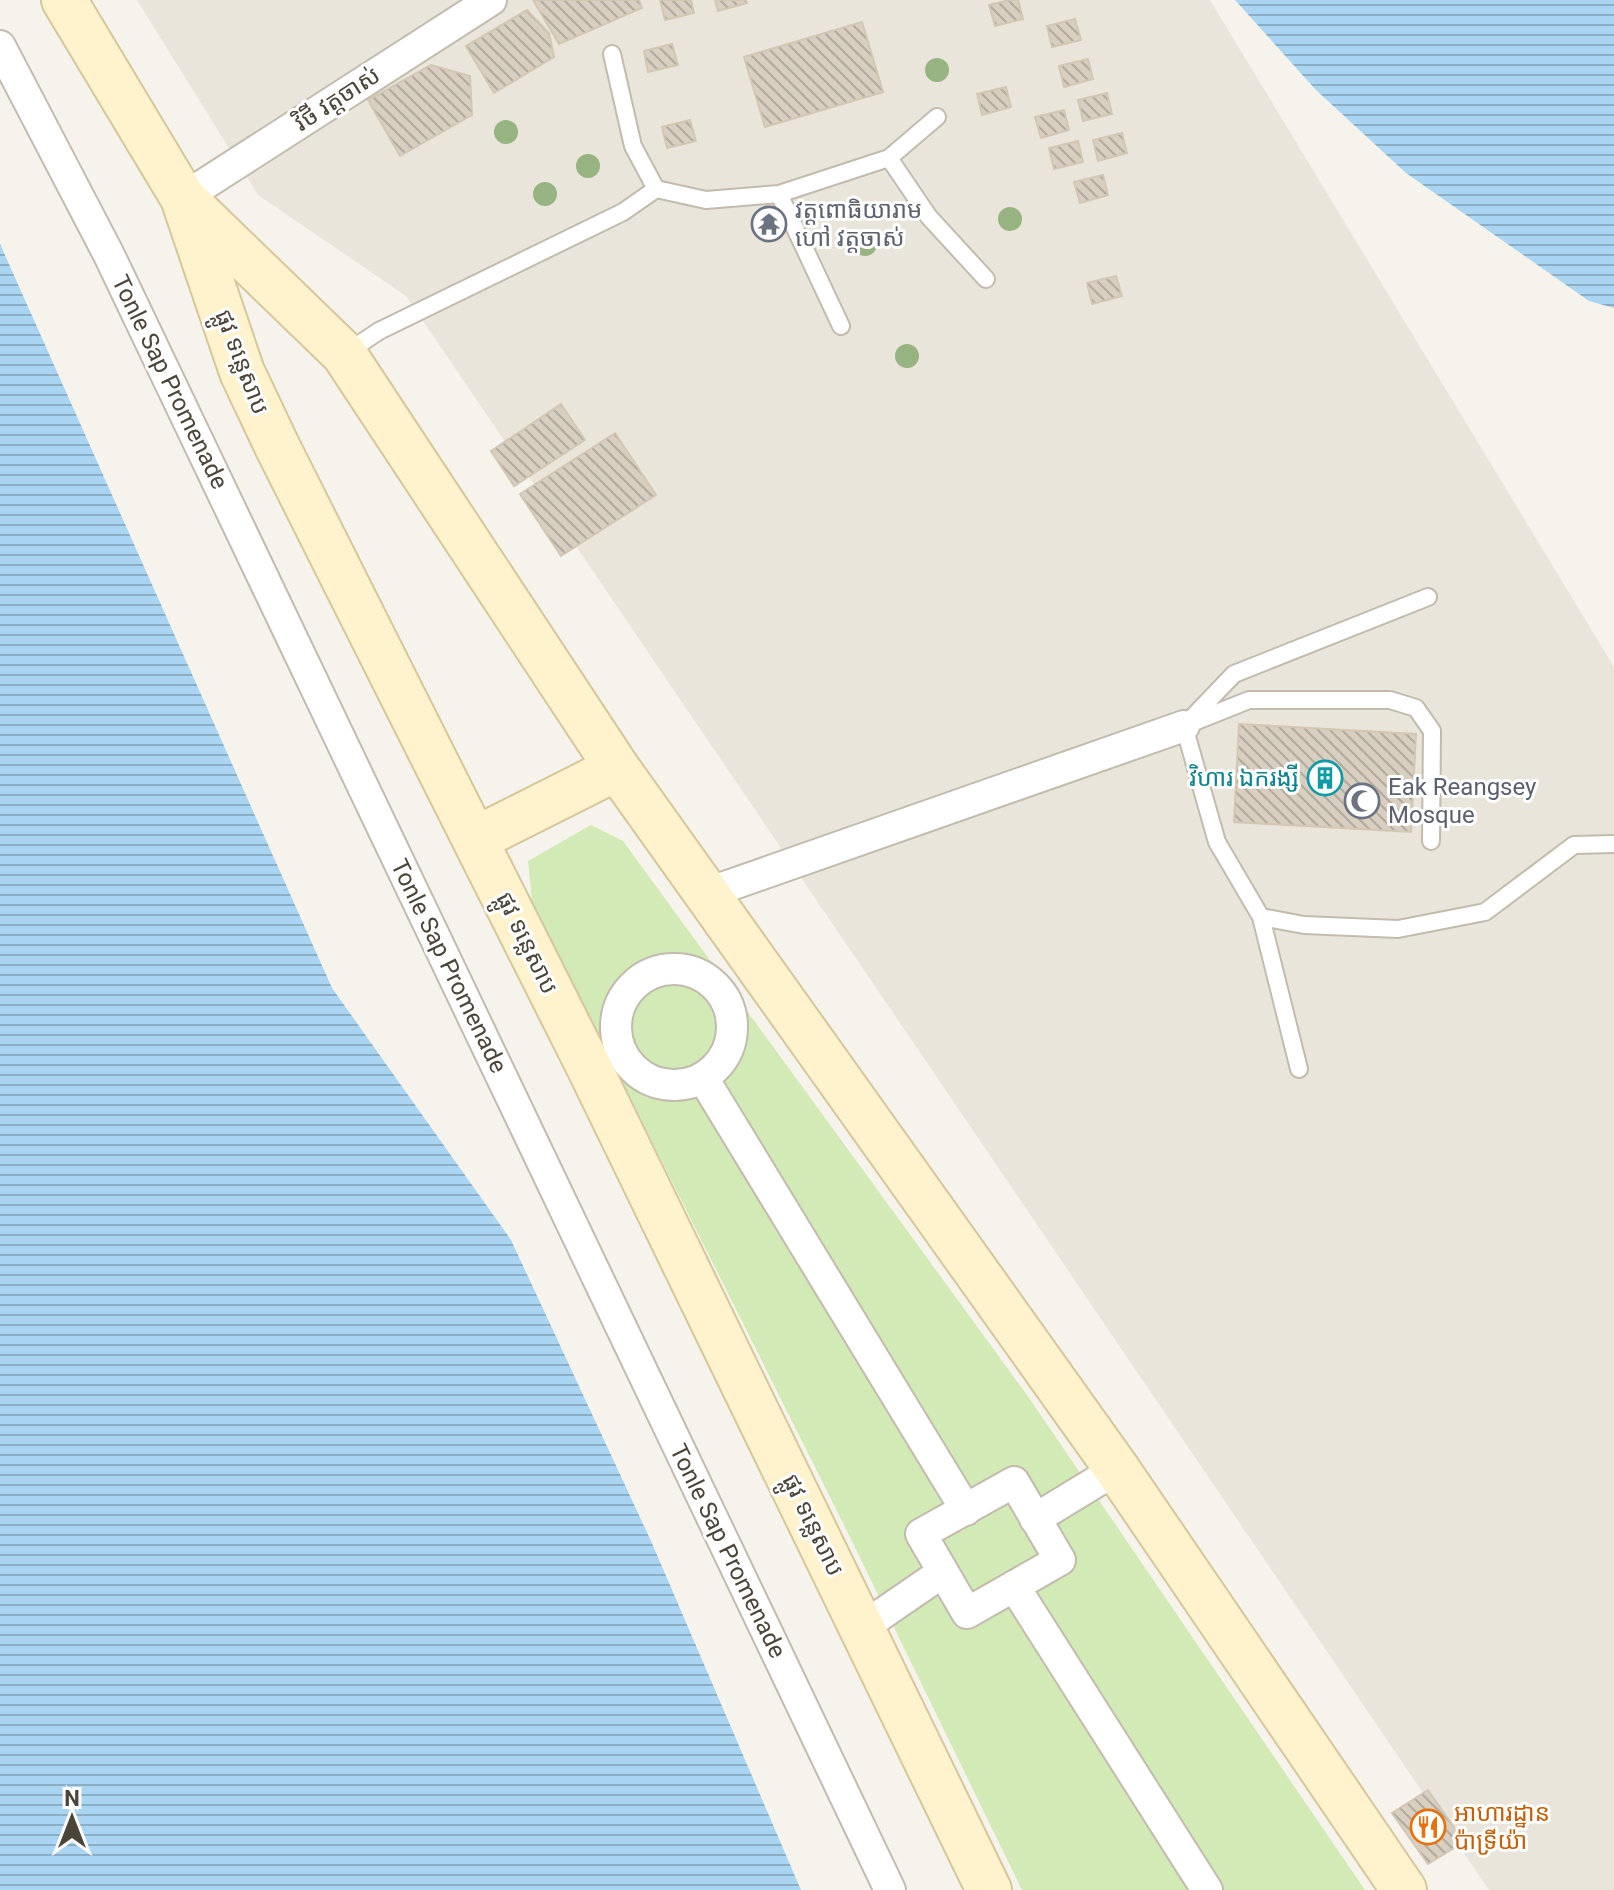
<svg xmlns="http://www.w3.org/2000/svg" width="1614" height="1890" font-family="Roboto,'Noto Sans Khmer',sans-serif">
<defs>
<pattern id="water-rules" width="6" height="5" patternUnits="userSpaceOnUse" patternTransform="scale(2)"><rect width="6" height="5" fill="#a9d4f2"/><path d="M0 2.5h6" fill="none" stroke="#8caec5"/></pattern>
<pattern id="building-back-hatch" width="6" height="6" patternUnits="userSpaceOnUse" patternTransform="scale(2)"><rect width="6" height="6" fill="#d8cfc1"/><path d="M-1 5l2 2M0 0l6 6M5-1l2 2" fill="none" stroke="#b1aa9e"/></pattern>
</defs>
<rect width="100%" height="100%" fill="#f6f3ec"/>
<path fill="#eae5da" d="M137 0H1210L1614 667V1890H1489L406 296 258 195Z"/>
<path fill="#d2eab5" d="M591 825 623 841 1027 1395 1365 1890H1022L847 1531 532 902 528 861Z"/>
<path fill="url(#water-rules)" d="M1235 0H1614V308L1589 301 1406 173 1316 90Z
M0 244 332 988 511 1240 651 1541 801 1890H0Z"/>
<path fill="url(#building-back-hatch)" stroke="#d3c7b4" stroke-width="2" d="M533 0H639L642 8 559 44Z
M660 0H691L694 13 665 20Z
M715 0H746L747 3 718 11Z
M1010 0H1018L1023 19 995 26 989 5Z
M527 10 549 33 554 57 494 93 466 46Z
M1075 19 1081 40 1052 47 1047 26Z
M862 22 883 92 765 127 744 57Z
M672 44 678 65 648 72 644 51Z
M1088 59 1093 79 1064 87 1059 66Z
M431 65 470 76 472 115 400 156 368 100Z
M1006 87 1011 107 982 115 977 94Z
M1107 93 1112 114 1083 121 1078 100Z
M1064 110 1069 130 1041 138 1035 117Z
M690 120 696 141 667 148 662 127Z
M1122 133 1127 153 1098 161 1093 140Z
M1078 141 1083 162 1054 169 1049 148Z
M1103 175 1108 195 1080 203 1074 182Z
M1116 276 1122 296 1092 304 1087 283Z
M561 404 585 440 514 486 491 451Z
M615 433 656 495 561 556 520 494Z
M1239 724 1416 734 1411 832 1234 822Z
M1428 1790 1464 1842 1428 1864 1392 1813Z"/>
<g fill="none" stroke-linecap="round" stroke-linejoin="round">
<g stroke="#c2bbae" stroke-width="20">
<path id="lane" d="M889 158 929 217 986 279
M656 189 706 200 779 194 889 158 937 117
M779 194 841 326
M346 353 379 331 623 212 656 189 633 146 612 54
M1188 722 1234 674 1428 597
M1184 726 1217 842 1261 917 1304 925 1398 929 1485 912 1574 845 1614 844
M1184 726 1249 700H1390L1416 708 1432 731 1431 841
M1261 917 1299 1069"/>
</g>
<g stroke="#c2bbae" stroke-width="34">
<path id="street" d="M0 46 109 255 890 1890
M183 198 491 0
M705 894 1184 726
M616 1027a58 58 0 1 1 116 0a58 58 0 1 1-116 0Z
M703 1078 966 1510
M1014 1482 1060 1560 967 1613 921 1534Z
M1035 1519 1117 1469
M1014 1586 1207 1890
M863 1627 943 1572"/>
</g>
<g stroke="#d6c79b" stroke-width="48">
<path id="secondary" d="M64 0 183 198 242 372 277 446 590 1069 989 1890
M187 202 344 354 617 768 1117 1469 1404 1890
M476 839 617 768"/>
</g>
<use href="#lane" stroke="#fff" stroke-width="16"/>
<use href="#street" stroke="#fff" stroke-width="30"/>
<use href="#secondary" stroke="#fff3cd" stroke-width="44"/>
</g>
<g fill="#97b381">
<circle cx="937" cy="70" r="12"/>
<circle cx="506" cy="132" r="12"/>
<circle cx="588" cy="166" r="12"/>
<circle cx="545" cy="194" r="12"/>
<circle cx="1010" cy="219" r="12"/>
<circle cx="865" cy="244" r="12"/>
<circle cx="907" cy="356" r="12"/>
</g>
<defs>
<g id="temple-ring" transform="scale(1.8)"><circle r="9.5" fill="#fff" stroke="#6b7280" stroke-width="1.5"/><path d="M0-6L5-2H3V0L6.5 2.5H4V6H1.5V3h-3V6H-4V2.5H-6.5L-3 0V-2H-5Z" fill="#6b7280"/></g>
<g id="building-ring" transform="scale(1.8)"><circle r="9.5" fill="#fff" stroke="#0f9aa8" stroke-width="1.5"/><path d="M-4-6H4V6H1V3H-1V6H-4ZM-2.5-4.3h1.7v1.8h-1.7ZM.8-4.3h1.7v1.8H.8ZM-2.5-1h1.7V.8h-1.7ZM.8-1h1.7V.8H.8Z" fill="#0f9aa8"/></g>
<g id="mosque-ring" transform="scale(1.8)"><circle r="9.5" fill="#fff" stroke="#6b7280" stroke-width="1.5"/><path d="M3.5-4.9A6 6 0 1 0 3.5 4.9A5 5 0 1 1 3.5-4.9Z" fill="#6b7280"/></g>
<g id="restaurant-ring" transform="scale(1.8)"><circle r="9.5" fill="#fff" stroke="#e8710a" stroke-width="1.5"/><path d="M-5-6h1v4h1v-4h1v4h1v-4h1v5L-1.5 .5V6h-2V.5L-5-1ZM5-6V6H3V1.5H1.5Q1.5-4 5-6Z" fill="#e8710a"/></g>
</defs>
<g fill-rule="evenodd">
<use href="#temple-ring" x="769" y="224"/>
<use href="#building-ring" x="1325" y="778"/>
<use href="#mosque-ring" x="1362" y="801"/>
<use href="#restaurant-ring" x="1428" y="1827"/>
</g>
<g text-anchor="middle" stroke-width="6" stroke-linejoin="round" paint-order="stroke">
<g font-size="24" fill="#4b4439" stroke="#fff">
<text transform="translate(337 99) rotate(-33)" y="8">វិថី វត្តចាស់</text>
<text transform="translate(242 362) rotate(69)" y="8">ផ្លូវ ទន្លេសាប</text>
<text transform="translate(170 382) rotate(64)" y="8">Tonle Sap Promenade</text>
<text transform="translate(527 943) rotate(64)" y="8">ផ្លូវ ទន្លេសាប</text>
<text transform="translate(449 966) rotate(64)" y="8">Tonle Sap Promenade</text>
<text transform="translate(813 1525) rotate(64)" y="8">ផ្លូវ ទន្លេសាប</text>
<text transform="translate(728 1551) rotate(64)" y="8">Tonle Sap Promenade</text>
</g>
<g font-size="24" fill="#5b616d" stroke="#fff" text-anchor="start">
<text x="795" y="218">វត្តពោធិយារាម<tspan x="795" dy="28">ហៅ វត្តចាស់</tspan></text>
<text x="1388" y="795">Eak Reangsey<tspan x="1388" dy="28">Mosque</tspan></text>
</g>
<g font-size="24" fill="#0d838f" stroke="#fff" text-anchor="end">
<text x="1299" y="786">វិហារ ឯករង្សី</text>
</g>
<g font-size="24" fill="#c56008" stroke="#fff" text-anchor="start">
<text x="1454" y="1821">អាហារដ្ឋាន<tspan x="1454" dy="28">ប៉ាទ្រីយ៉ា</tspan></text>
</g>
</g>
<g transform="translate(72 1818)" stroke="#ffffff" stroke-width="6" paint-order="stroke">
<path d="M0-6L14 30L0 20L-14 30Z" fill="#4b4439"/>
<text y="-12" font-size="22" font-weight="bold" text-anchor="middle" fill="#4b4439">N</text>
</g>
</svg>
